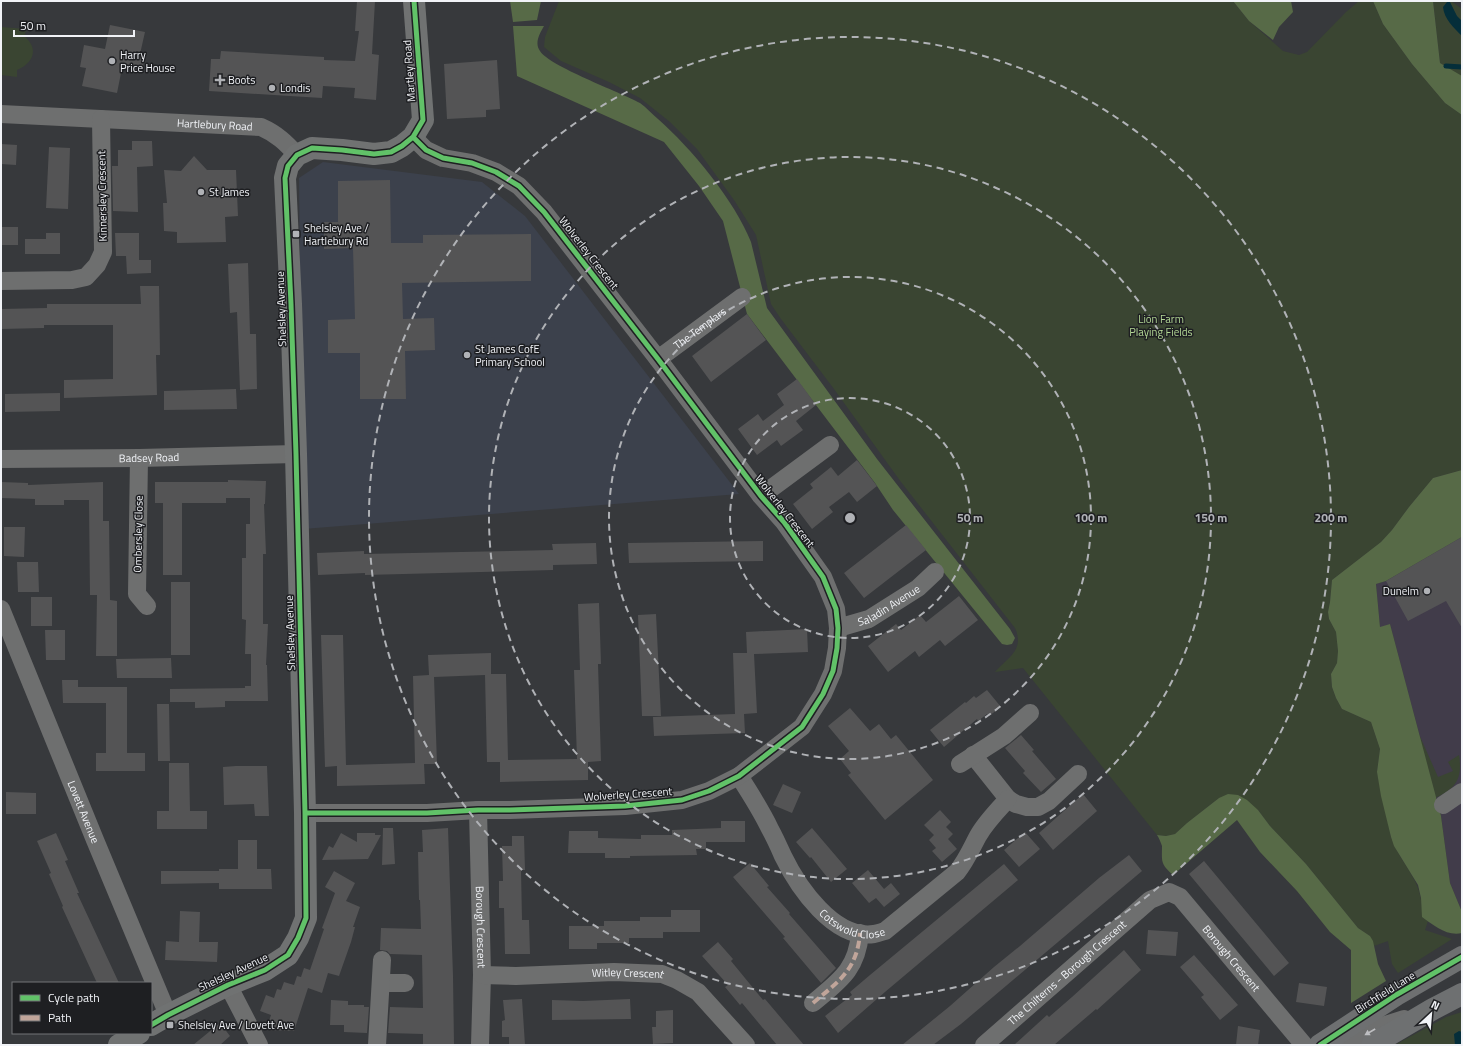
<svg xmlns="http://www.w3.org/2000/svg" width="1463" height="1046" font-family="'Titillium Web',sans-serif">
<rect width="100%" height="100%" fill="#37393c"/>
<path fill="#413c4a" d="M1462 536V912L1450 883 1441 816 1390 624 1380 628 1376 584 1386 581Z"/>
<path fill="#3c414c" d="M323 162 482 182 525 216 739 494 303 529 299 178Z"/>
<path fill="#3a4532" d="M559 1H1233L1249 21 1283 51 1299 55 1307 52 1346 12 1359 1H1373L1383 24 1412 64 1445 103 1462 115V470L1433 478 1409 507 1392 530 1381 542 1332 580 1330 602 1328 612 1329 619 1336 632 1338 651 1337 663 1331 674 1332 687 1336 698 1342 709 1371 722 1380 749 1377 772 1391 837C1402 868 1424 879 1422 917L1428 921 1425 930 1452 939 1398 973 1392 964 1388 941 1374 946 1370 936 1358 928 1306 864 1270 826 1258 810 1219 798 1187 823 1175 834 1166 836 1157 835 1023 668 995 672C1008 657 1025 650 1015 628L901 482 834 389 781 319 771 304 756 235 734 200 697 149 670 122 640 98 609 82 561 61 544 47 545 37Z
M1433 1H1451L1462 9V77L1440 63Z
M1 27 27 29 24 36C39 48 34 63 17 70V77L1 75Z
M1418 732 1438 777 1453 771 1448 762 1459 755C1463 779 1455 789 1435 798Z
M1462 1012V1045H1395L1446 1017Z"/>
<path fill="#576a47" d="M510 1H541L537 20 513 22Z
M1233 1H1291L1293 12 1279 27 1273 40 1249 21Z
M1373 1H1433L1440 63 1462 76V115L1445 103 1412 64 1383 24Z
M513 26H544C540 33 534 43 540 51 549 66 620 92 640 103 646 107 652 114 658 119 691 148 735 201 751 242L767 308 877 459 1010 629 1015 638 1012 644 1007 645 1002 644 893 510 875 483 747 314 723 221 699 186 664 142 517 76Z
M1462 470V537L1386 581 1376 584 1380 627 1390 624 1441 816 1450 883 1462 912V933C1448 937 1433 925 1422 917L1421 898 1418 885 1394 846 1391 837 1381 796 1377 772 1380 749 1371 722 1342 709 1336 698 1332 687 1331 674 1337 663 1338 651 1336 632 1329 619 1328 612 1330 602 1332 580 1381 542 1392 530 1409 507 1433 478Z
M1228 794 1238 795 1247 800 1258 810 1270 826 1306 864 1358 928 1370 936 1373 941 1378 964 1386 981 1351 1003V950L1330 932 1297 891 1260 852 1237 820 1173 875C1160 863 1162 862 1162 846 1161 843 1159 838 1157 835L1166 836 1175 834 1187 823 1219 798Z"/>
<path fill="#052e3a" d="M1447 2H1450L1457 16 1462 21V36C1454 28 1444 19 1443 7Z
M1459 1031 1462 1032V1045H1455L1454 1034Z"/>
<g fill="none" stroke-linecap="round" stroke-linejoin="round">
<path stroke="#052e3a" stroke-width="5" d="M1446 66 1462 67"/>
</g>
<path fill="#545455" d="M357 1H375L372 54 379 55 376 100 354 98 355 88 323 86 322 98 209 91 211 59H220L221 51 324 57V60L355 61 359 31H355Z
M110 25 145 32 140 54 145 55 142 72 122 68 117 93 82 86 86 68 80 67 84 45 105 49Z
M497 60 500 109 486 110V117L447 119 444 64Z
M132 141H152L153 166 137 167 138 212 113 211 112 166H118V150H132Z
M1 144 17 145 16 165 1 164Z
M49 147 70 148 68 209 46 208Z
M194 156 207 170H236L238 216 225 217 226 242 177 243V232L164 231 163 203H167L164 170 181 171Z
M390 180 391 243H423V235L531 234V281L402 283 403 319 434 318 435 350 405 351 406 399H360V353H328V320L355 319 353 248 324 249V222H338V181Z
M1 227H18V245H1Z
M46 233H60V254H25V239H46Z
M115 233H139V260H151V273L127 274 126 256H116Z
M248 263 250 334H256L257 389 240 390 237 312 230 313 228 264Z
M140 286H159L160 355H156L157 395 64 398V380L113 379V325H44V328L1 329V309L47 308V304H141Z
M747 314 766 340 711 382 692 356Z
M797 379 816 405 796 421 803 430 781 446 777 440 757 455 738 429 758 414 763 421 784 405 777 394Z
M236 389 237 409 164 410V391Z
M60 393V411L5 412V394Z
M857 460 877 486 857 502 849 492 829 507 833 512 812 529 793 504 813 488 810 484 831 467 838 476Z
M228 480 266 481 265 504H264L266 554H263V624H268L266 665H267L268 701H225V707L195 708V702H170V689L245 688V686H251V654H245L246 620 242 619V558H246V524H250V498H226V503H182V575H163V503H155V482H228Z
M1 482 28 483V485L103 482V521H109L110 600 117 601V656H96L97 595H90L89 500H64V505H35V499L1 498Z
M906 525 926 550 864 598 844 573Z
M4 527H25L24 557 4 556Z
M1462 537V628L1446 601 1408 621 1386 581Z
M763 541V561L629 563 628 543Z
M596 543 597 564 553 565V570L365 575V573L318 575 317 553 364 551V554L553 550 552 544Z
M17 562H38L39 592H18Z
M171 582H190V655H171Z
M959 596 978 620 945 646 940 640 919 657 915 651 888 672 868 646 896 624 901 630 920 615 926 622Z
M31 597H52V626H31Z
M599 603 601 664H598L601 761 588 762V780L500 782V762H487L485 675 434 677 437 764H424L425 784 337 786V766L325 767 321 635H343L346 765 415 763 413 676 429 675 428 655 491 653V674H506L508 760 577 759 574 670H580L578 604Z
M656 614 661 716H642L638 615Z
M807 629 808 652 754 654 757 713 744 714 745 733 654 736 653 717 735 714 733 653H747L746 632Z
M45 630H65V660H46Z
M171 658 172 678H117L116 659Z
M62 680H78V687H127V753H145V771H96V753H106V703H63Z
M987 690 1001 707 989 716 987 714 978 721 977 719 944 747 930 730 965 702 966 703 974 696 976 698Z
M157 704H169L170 761H158Z
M850 708 870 731 879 724 891 739 896 735 933 780 885 820 848 775 851 773 840 759 849 751 828 726Z
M1021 735 1034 750 1032 751 1056 779 1041 792 1023 773 1025 771 1005 748Z
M169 763H189L190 811H207V829H157V811H169Z
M236 766H267L269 816H255L254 804 224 805 223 767Z
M783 784 801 792 792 813 773 805Z
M6 792 36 793V814H6Z
M1083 794 1097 811 1053 850 1039 833Z
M940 810 951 822 946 827 953 834 948 839 957 849 942 862 932 851 936 848 929 840 934 835 924 825Z
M721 821H745V842H706V849H696L697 855 630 856V858H605V853H568L569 831H598V838L641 839V835H672V830L721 828Z
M383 828H393L395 864 382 865Z
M448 828 453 976 454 1045H423V1034L388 1033 390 1007 423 1008 422 955 390 954 387 951 380 950 381 928 421 929 420 900H419L418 852H423L422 830Z
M812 828 847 869 831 882 811 857 810 858 796 842Z
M1025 832 1040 849 1019 867 1004 850Z
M56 833 68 860 65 861 79 893H77L119 983H97L62 907 63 906 49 874 51 873 37 841Z
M341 833 357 842V833H375V835H381L368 859 322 860 329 846 333 848Z
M512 836H524L525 870H521L522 920H529L530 954H505L504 908H499V881H503L502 846H512Z
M238 840H257V869H271L272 889H219V883L161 884V871H219V869H238Z
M1129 855 1142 871 961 1024 933 1045H902L950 1006 994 967 1020 946 1099 878Z
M1204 861 1289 963 1274 976 1189 874Z
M750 863 769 886 767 887 790 913 789 914 836 968 821 983 783 938 785 937 733 877Z
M1004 864 1018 880 885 992 838 1033 825 1016 852 995 850 992 870 975Z
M868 870 884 889 891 883 900 894 884 907 876 898 869 903 852 883Z
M334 871 355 883 346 901 360 907 353 927H355L351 942 339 976 328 973 322 993 308 988 294 1031 266 1030 271 1015 260 1011 266 995 274 998 277 989 281 990 284 982 294 985 297 976 301 977 304 968 310 970 324 929 322 928 335 893 325 887Z
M671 910H700V932H663V938H629V943H597V949H569V926H604V921H640V917H671Z
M180 911 200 912 199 942H218L217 962 165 960 166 941 179 942Z
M1148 930 1178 932 1176 956 1146 954Z
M718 942 733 959 731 961 763 1000 765 999 804 1045H777L742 1003 740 1005 725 987 728 985 702 956Z
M1124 950 1141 970 1097 1010 1096 1009 1054 1045H1014L1047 1015 1049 1017 1072 997Z
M1194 955 1238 1005 1220 1020 1201 997 1204 995 1180 967Z
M1299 983 1327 987 1324 1006 1296 1002Z
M522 999 525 1045H509V1037H502V1021L505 1020 503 1000Z
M630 999 631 1019 552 1020V1000L583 1001Z
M331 1000 348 1001V1005H364V1007H369L367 1033 344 1032V1025H330Z
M673 1010V1043L653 1044 652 1027H656V1011Z
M220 1023 230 1036 220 1045H193Z
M1238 1026 1260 1030 1258 1045H1236Z"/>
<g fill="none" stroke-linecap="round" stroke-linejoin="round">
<g stroke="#6e6f6f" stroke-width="18">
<path id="s1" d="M1 114 261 127C277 134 286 143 297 155"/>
<path d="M1 281 72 280 86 277 97 265 103 252 101 119"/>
<path id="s2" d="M658 359 742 297"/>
<path d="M139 458 137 594 147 606"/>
<path id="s3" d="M1 459 139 458 296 454"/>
<path d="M761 496 830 445"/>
<path id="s4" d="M1 609 95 840 168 1015"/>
<path id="s5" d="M838 628 869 619 918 588 935 572"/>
<path d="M973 755 1008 799 1016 804 1027 807H1038L1049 801 1078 774"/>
<path d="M960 764 1004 736 1030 713"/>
<path id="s6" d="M739 776C750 793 761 810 770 829 775 838 779 847 783 856 798 887 834 940 874 934 878 933 882 932 885 931L957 872C966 861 971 849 978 836 986 822 997 811 1008 799"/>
<path d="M1443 805 1462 792"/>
<path id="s7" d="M478 810 482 975 480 1045"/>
<path d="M305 813H427L478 810H510L625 806 682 800 709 791 739 776 802 727 823 694 833 671 837 648 838 628 836 609 823 577 784 522 761 496 658 359 544 212 519 186 496 172 472 163 443 158 426 150 413 137"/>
<path id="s8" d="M482 975 516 976 614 972 662 974 677 980 698 992 746 1045"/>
<path d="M381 983H405"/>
<path d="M228 985 259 1045"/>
<path d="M813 1003C839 981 857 970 860 933"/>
<path d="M377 1045 382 960"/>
<path id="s9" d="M984 1045 1150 900 1169 892 1180 897 1304 1045"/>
<path d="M1347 1045 1376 1028 1404 1019"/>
</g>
<path stroke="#707272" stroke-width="22" d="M151 1025 168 1015 228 985 265 970 288 955 298 938 306 918 305 813 296 454 291 304 285 178 288 166 297 155 312 148 342 150 374 154 391 152 402 146 413 137 423 120 414 1
M119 1045 139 1033"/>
<path stroke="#6e7071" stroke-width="22" d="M1320 1045 1396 995 1462 957
M1372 1045 1433 1009 1462 994"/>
<path stroke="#c0a59a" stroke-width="4" stroke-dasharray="8 4" stroke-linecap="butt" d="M813 1003C839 981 857 970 860 933"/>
<g stroke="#1e1f22" stroke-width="8">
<path id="cycleway" d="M305 813H427L478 810H510L625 806 682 800 709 791 739 776 802 727 823 694 833 671 837 648 838 628 836 609 823 577 784 522 761 496 658 359 544 212 519 186 496 172 472 163 443 158 426 150 413 137
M151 1025 168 1015 228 985 265 970 288 955 298 938 306 918 305 813 296 454 291 304 285 178 288 166 297 155 312 148 342 150 374 154 391 152 402 146 413 137 423 120 414 1
M1320 1045 1396 995 1462 957"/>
</g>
<use href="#cycleway" stroke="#61c268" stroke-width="5"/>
</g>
<defs><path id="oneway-solid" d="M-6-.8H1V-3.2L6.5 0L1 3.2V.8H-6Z"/></defs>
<use fill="#bdbec1" href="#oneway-solid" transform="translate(1370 1032) rotate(150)"/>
<g fill="none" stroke="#b0b2b6" stroke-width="2" stroke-dasharray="7 5">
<circle cx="850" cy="518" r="120"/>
<circle cx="850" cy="518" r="241"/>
<circle cx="850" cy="518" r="361"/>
<circle cx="850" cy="518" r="481"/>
</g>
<g fill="#b0b2b6" stroke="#1e1f22" stroke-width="1.5">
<circle cx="112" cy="61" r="4"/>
<path d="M218 74h4v4h4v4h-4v4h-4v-4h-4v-4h4z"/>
<circle cx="272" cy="88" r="4"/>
<circle cx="201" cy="192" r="4"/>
<rect x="292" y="230" width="8" height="8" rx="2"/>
<circle cx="467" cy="355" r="4"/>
<circle cx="1427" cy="591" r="4"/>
<rect x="166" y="1021" width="8" height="8" rx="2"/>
</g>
<g text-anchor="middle" stroke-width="3" stroke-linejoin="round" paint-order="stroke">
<g font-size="11" fill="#f1f3f7" stroke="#1e1f22" text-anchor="start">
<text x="120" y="59">Harry<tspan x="120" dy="13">Price House</tspan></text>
<text x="228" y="84">Boots</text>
<text x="280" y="92">Londis</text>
<text x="209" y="196">St James</text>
<text x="304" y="232">Shelsley Ave /<tspan x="304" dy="13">Hartlebury Rd</tspan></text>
<text x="475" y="353">St James CofE<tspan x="475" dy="13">Primary School</tspan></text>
<text x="1419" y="595" text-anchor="end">Dunelm</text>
<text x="178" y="1029">Shelsley Ave / Lovett Ave</text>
</g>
<g font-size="11" fill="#f1f3f7" stroke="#1e1f22">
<text transform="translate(409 71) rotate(-94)" y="4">Martley Road</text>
<text dy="4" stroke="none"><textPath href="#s1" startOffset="214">Hartlebury Road</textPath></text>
<text transform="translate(102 196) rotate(-91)" y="4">Kinnersley Crescent</text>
<text transform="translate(589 253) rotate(52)" y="4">Wolverley Crescent</text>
<text transform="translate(281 309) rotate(-92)" y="4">Shelsley Avenue</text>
<text dy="4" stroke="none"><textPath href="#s2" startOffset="52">The Templars</textPath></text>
<text dy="4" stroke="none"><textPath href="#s3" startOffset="148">Badsey Road</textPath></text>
<text transform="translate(785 511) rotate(52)" y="4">Wolverley Crescent</text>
<text transform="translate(138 534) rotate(-89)" y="4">Ombersley Close</text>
<text dy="4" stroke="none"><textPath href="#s5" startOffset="56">Saladin Avenue</textPath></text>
<text transform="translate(290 633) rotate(-92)" y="4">Shelsley Avenue</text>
<text transform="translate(628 794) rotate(-4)" y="4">Wolverley Crescent</text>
<text dy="4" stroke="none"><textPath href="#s4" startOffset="219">Lovett Avenue</textPath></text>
<text dy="4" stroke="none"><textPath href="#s6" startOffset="194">Cotswold Close</textPath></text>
<text dy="4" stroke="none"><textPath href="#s7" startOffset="117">Borough Crescent</textPath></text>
<text dy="4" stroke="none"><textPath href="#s9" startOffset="333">Borough Crescent</textPath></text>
<text transform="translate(233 972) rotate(-25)" y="4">Shelsley Avenue</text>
<text dy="4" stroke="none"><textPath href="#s9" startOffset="110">The Chilterns - Borough Crescent</textPath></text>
<text dy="4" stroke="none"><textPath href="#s8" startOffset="146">Witley Crescent</textPath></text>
<text transform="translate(1385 992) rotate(-32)" y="4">Birchfield Lane</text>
</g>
<g font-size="11" fill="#b3d795" stroke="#1e1f22">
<text x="1161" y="323">Lion Farm<tspan x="1161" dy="13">Playing Fields</tspan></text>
</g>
</g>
<circle cx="850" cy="518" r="6" fill="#b0b2b6" stroke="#1e1f22" stroke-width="2"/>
<g font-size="12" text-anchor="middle" font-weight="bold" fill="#b0b2b6" stroke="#1e1f22" stroke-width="3" stroke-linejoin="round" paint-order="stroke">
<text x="970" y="522">50 m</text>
<text x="1091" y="522">100 m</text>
<text x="1211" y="522">150 m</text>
<text x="1331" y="522">200 m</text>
</g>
<rect width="1463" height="1046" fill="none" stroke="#f1f3f7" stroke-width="4"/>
<rect x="12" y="982" width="140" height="52" fill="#1e1f22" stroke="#727477"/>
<rect x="20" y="995" width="20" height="6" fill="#61c268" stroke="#727477"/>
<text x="48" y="1002" font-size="12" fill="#f1f3f7">Cycle path</text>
<rect x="20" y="1015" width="20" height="6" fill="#c0a59a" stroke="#727477"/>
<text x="48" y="1022" font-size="12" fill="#f1f3f7">Path</text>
<g transform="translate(1431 1014) rotate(26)" stroke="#1e1f22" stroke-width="3" paint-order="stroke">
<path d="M0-3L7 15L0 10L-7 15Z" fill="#f1f3f7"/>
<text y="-6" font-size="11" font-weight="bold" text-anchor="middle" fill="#f1f3f7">N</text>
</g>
<path d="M14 30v6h120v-6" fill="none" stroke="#f1f3f7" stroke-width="2"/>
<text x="20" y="30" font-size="12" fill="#f1f3f7" stroke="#1e1f22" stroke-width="3" paint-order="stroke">50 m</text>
</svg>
